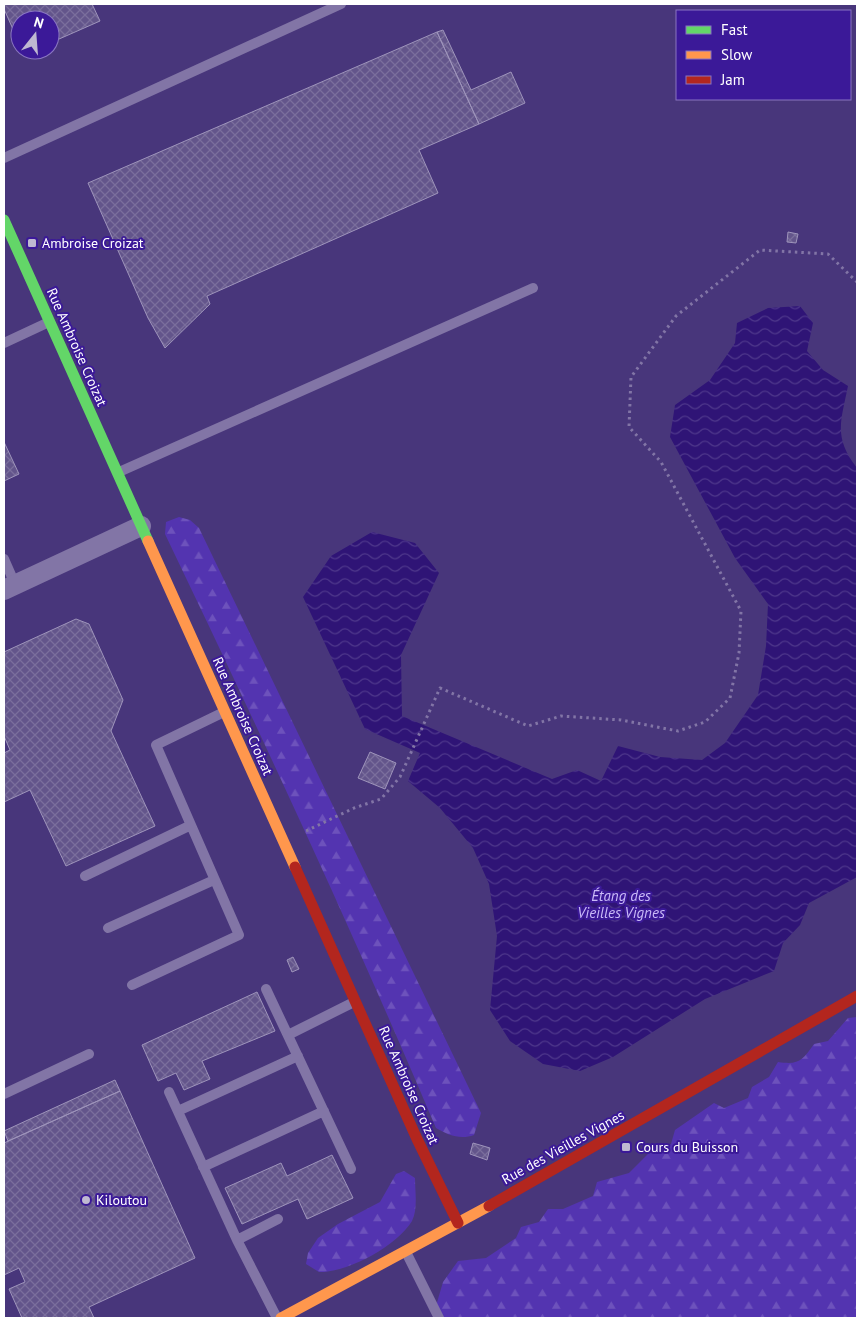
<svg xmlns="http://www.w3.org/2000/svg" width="861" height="1322" font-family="'PT Sans',sans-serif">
<defs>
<pattern id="forest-firs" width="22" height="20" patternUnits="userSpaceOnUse" patternTransform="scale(1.25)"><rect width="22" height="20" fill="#5334b0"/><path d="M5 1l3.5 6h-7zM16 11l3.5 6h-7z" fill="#6d52bc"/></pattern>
<pattern id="water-waves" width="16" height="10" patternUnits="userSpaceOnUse" patternTransform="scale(1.25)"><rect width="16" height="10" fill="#2f1476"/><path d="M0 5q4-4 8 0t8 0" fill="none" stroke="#4e378b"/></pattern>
<pattern id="building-cross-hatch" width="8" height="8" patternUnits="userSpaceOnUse" patternTransform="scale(1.25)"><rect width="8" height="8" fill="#63558b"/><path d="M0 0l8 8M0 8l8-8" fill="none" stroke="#7a6e9c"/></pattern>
</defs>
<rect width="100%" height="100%" fill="#48367b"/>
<path fill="url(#forest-firs)" d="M179 517 190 520 199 528 481 1113 474 1135C460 1140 448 1135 436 1128 351 927 259 730 165 534L166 522Z
M857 1017V1318H444L436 1306 443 1282 458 1261 486 1258 516 1238 521 1227 539 1222 548 1209H563L593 1196 597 1182 629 1173 648 1154 671 1144 675 1130 714 1103 724 1108 748 1098 752 1087 769 1077 778 1062C799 1065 802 1061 814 1044L828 1041 848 1018Z
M404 1171 415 1178C415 1191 418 1209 412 1221 397 1246 347 1273 319 1272L306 1264 308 1253 318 1238 338 1224 380 1202 396 1174Z"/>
<path fill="url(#water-waves)" d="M800 306 813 323 807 351 823 370 848 386C841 421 833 437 857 468V877L809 903 800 925 783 943 774 971 705 999 613 1057 580 1071 543 1064 510 1041 490 1010 497 936 489 884 473 848 440 808 408 781 420 753 365 729 303 597 331 556 372 532 415 543 439 573 401 655 402 716 552 779 577 770 601 781 618 746 660 757 702 760 725 743 758 695 766 646 768 604 735 558 670 437 675 405 710 380 735 343 737 323 768 308Z"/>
<path fill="url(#building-cross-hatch)" stroke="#9e94bb" d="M4 4H92L100 21 50 43V20H20V45L4 9Z
M443 30 471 90 511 72 525 103 479 124 437 32Z
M437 32 479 124 419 150 438 193 207 296 210 304 165 348 148 318 88 183Z
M22 50H35L24 55Z
M788 232 798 234 796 243 787 242Z
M4 442 19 474 4 481Z
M76 619 89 624 123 700 111 731 155 826 66 866 30 790 4 802V753L10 750 4 736V652Z
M370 752 396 763 385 789 358 778Z
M293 957 299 969 292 972 287 960Z
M257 992 275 1031 202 1061 210 1079 184 1090 176 1073 158 1081 142 1045Z
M115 1080 120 1091 8 1141 4 1131Z
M120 1091 195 1258 89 1307 94 1318H22L9 1289 25 1282 19 1268 4 1275V1143Z
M473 1143 490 1148 487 1160 470 1154Z
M332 1155 353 1198 307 1219 298 1199 242 1224 225 1188 281 1163 287 1176Z"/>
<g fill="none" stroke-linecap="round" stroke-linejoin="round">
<path stroke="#8275a6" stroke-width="3" stroke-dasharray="2.5 4" stroke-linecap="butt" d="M306 831 354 808 381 799 400 777 440 688 528 726 561 716 621 720 678 731 705 722 730 698 739 653 741 611 661 462 629 427 631 377 676 316 760 250 828 254 857 282"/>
<path stroke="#8275a6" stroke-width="10" d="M4 158 341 4
M4 343 49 322
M119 472 533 288
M4 559 15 584
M85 876 189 826
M108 928 214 880
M132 985 239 935 156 745 224 712
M266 989 351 1169
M288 1035 354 1002
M169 1092 237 1240 277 1318
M4 1094 89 1054
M178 1111 298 1056
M203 1167 324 1111
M237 1240 278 1219
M406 1252 439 1318"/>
<path stroke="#8275a6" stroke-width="20" d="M4 590 141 526"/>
<path stroke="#63d668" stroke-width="11" d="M4 220 148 541"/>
<path stroke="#ff974d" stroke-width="11" d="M148 541 295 867
M281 1318 489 1206"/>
<path stroke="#b3261e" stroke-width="11" d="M295 867 417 1139 458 1223
M489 1206 857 996"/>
</g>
<g fill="#bfb9d1" stroke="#3b1998" stroke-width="2">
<rect x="27" y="238" width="10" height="10" rx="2.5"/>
<rect x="621" y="1142" width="10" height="10" rx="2.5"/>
<circle cx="86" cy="1200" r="5"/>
</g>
<g text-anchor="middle" stroke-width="4" stroke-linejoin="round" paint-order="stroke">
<g font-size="14" fill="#fff" stroke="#3b1998" text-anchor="start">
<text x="42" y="248">Ambroise Croizat</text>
<text x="636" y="1152">Cours du Buisson</text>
<text x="96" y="1205">Kiloutou</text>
</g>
<g font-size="14" fill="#fff" stroke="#3b1998">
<text transform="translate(77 347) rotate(66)" y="5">Rue Ambroise Croizat</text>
<text transform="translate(243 716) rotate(66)" y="5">Rue Ambroise Croizat</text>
<text transform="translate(409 1085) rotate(66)" y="5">Rue Ambroise Croizat</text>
<text transform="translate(563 1147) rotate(-29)" y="5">Rue des Vieilles Vignes</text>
</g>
<g font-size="15" font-style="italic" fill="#c9baf7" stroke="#3b1998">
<text x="621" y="901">Étang des<tspan x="621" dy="17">Vieilles Vignes</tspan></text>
</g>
</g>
<rect width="861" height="1322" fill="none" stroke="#ffffff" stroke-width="10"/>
<rect x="676" y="10" width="175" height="90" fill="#3b1998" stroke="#8975c1"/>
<rect x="686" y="26" width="25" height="8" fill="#63d668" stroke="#8975c1"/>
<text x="721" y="35" font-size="15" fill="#ffffff">Fast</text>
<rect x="686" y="51" width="25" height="8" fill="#ff974d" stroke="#8975c1"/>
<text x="721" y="60" font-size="15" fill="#ffffff">Slow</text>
<rect x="686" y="76" width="25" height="8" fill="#b3261e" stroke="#8975c1"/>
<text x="721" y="85" font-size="15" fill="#ffffff">Jam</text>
<g transform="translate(35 35) rotate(17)"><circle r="24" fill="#3b1998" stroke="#8975c1"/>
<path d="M0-4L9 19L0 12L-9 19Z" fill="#bfb9d1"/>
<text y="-8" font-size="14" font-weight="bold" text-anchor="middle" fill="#ffffff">N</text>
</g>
</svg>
